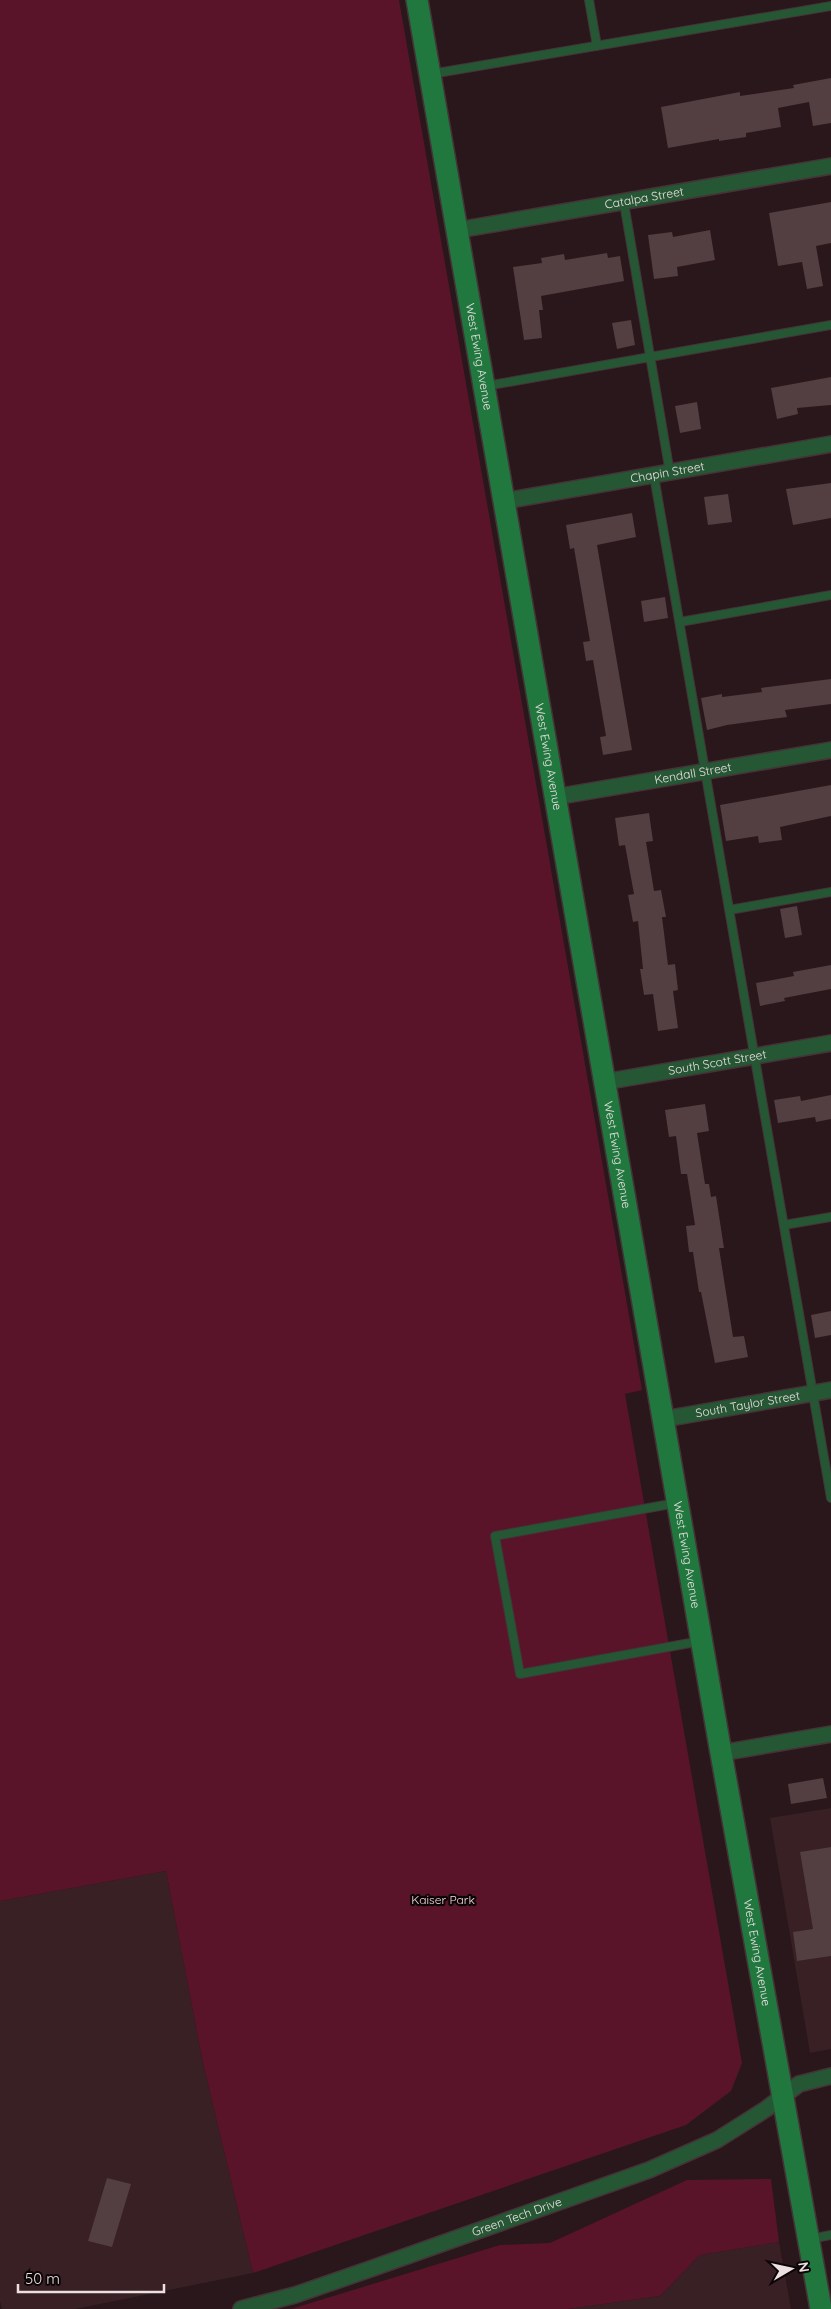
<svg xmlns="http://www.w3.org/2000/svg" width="831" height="2309" font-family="Quicksand,sans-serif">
<rect width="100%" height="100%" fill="#29171b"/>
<path fill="#382025" d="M831 1808V2049L810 2053 770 1818Z
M166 1871 203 2063 253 2273 75 2309H2L0 2301V1901Z
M779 2242 791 2309H568L660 2296 700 2255Z"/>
<path fill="#59142a" d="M0 0H399L642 1390 625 1394 742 2063 731 2091 686 2125 253 2273 203 2063 166 1871 0 1901Z
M771 2179 779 2242 700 2255 660 2296 568 2309H291L500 2245 550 2243 687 2180Z"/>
<path fill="#533e42" d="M831 78V123L813 126 809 102 778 108 781 127 746 133V137L719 141V139L668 148 661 107 740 92V96L794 88 793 85Z
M831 202V243L816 246 823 286 807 289 802 262 778 266 769 213Z
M710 230 715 260 677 267 678 276 654 279 648 235 672 232 673 237Z
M607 253 608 258 620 256 624 281 541 296 543 310H539L542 338 524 340 513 267 542 263 541 258 564 254 565 260Z
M631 320 635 345 617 349 612 323Z
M831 377V405L797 408 798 414 777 419 771 388Z
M697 402 701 429 680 433 675 406Z
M831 483V518L793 525 786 489Z
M728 494 732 522 708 525 704 497Z
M632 513 636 537 597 545 632 750 603 755 600 737 606 736 593 660 586 661 583 642 590 641 574 548 570 549 566 525Z
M665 597 668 618 644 622 641 601Z
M831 679V704L785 710 787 717 727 725 707 730 701 698 722 694V697L762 692 761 688Z
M831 785V816L780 827 782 840 759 843 758 836 726 841 720 805Z
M649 813 653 841 646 842 654 891 661 890 666 917H662L668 965 675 964 678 990 673 991 678 1028 658 1031 653 994 644 995 640 969H643L638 921 633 922 628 895 634 894 625 845 619 846 615 818Z
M797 906 802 935 785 938 780 909Z
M831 965V989L784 998 785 1001 760 1006 756 983 794 976 793 972Z
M831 1095V1119L816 1122 815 1117 778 1123 774 1100 800 1096 801 1101Z
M705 1104 709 1131 697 1133 705 1184H709L711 1197 716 1196 724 1248H719L733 1337 744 1336 748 1357 715 1363 701 1292H699L693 1252H689L686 1226 695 1225 687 1174H681L676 1136 669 1137 665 1110Z
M831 1311V1335L815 1338 811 1315Z
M823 1778 827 1798 791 1804 788 1784Z
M831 1847V1956L797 1961 793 1932 813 1929 800 1852Z
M107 2178 131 2184 112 2247 88 2241Z"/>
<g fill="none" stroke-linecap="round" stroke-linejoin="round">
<g stroke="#443337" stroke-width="10">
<path id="lane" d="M589 0 597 46
M431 74 831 6
M624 203 670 473
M486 386 831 325
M654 476 831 1498
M680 622 831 595
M729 910 831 892
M784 1225 831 1217
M676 1503 495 1536 520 1674 701 1641
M810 2239 831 2235"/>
</g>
<g stroke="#443337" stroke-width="18">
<g id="street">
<path id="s1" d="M458 230 831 166"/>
<path id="s2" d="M504 501 831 444"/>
<path id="s3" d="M555 797 831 750"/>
<path id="s4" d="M604 1082 831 1043"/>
<path id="s5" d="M664 1419 831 1390"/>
<path d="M721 1753 831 1734"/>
<path id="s6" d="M241 2309 295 2295 373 2268 649 2170 717 2140 766 2109 799 2084 831 2076"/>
</g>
</g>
<g stroke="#443337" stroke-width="24">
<g id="secondary">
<path id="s7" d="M417 0 721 1753 821 2309"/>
</g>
</g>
<use href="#lane" stroke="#265734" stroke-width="8"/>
<use href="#street" stroke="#265734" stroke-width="15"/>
<use href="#secondary" stroke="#20783f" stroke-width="21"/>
</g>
<g text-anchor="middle" stroke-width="4.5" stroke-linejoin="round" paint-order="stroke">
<g font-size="12" fill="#ede0e2" stroke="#0c0506">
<text dy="4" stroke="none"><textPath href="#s1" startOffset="189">Catalpa Street</textPath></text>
<text dy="4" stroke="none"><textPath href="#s7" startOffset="362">West Ewing Avenue</textPath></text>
<text dy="4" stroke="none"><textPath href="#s2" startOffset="166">Chapin Street</textPath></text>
<text dy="4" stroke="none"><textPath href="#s7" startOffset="768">West Ewing Avenue</textPath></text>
<text dy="4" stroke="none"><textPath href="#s3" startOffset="140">Kendall Street</textPath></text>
<text dy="4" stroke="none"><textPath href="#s4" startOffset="115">South Scott Street</textPath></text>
<text dy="4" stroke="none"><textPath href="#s7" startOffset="1172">West Ewing Avenue</textPath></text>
<text dy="4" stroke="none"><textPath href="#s5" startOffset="85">South Taylor Street</textPath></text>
<text dy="4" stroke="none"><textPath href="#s7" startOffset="1578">West Ewing Avenue</textPath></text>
<text dy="4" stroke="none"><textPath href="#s7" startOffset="1982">West Ewing Avenue</textPath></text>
<text dy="4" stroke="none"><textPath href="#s6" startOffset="291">Green Tech Drive</textPath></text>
</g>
<g font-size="12" fill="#f7dce1" stroke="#0c0506">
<text x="443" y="1904">Kaiser Park</text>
</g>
</g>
<g transform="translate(791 2269) rotate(81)" stroke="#0c0506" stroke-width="4" paint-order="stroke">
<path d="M0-4L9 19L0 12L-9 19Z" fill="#ede0e2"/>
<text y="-8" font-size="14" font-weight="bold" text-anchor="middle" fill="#ede0e2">N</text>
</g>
<path d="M18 2284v8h146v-8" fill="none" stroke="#ede0e2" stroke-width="2.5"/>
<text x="25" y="2284" font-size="15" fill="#ede0e2" stroke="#0c0506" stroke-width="4" paint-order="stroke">50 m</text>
</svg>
